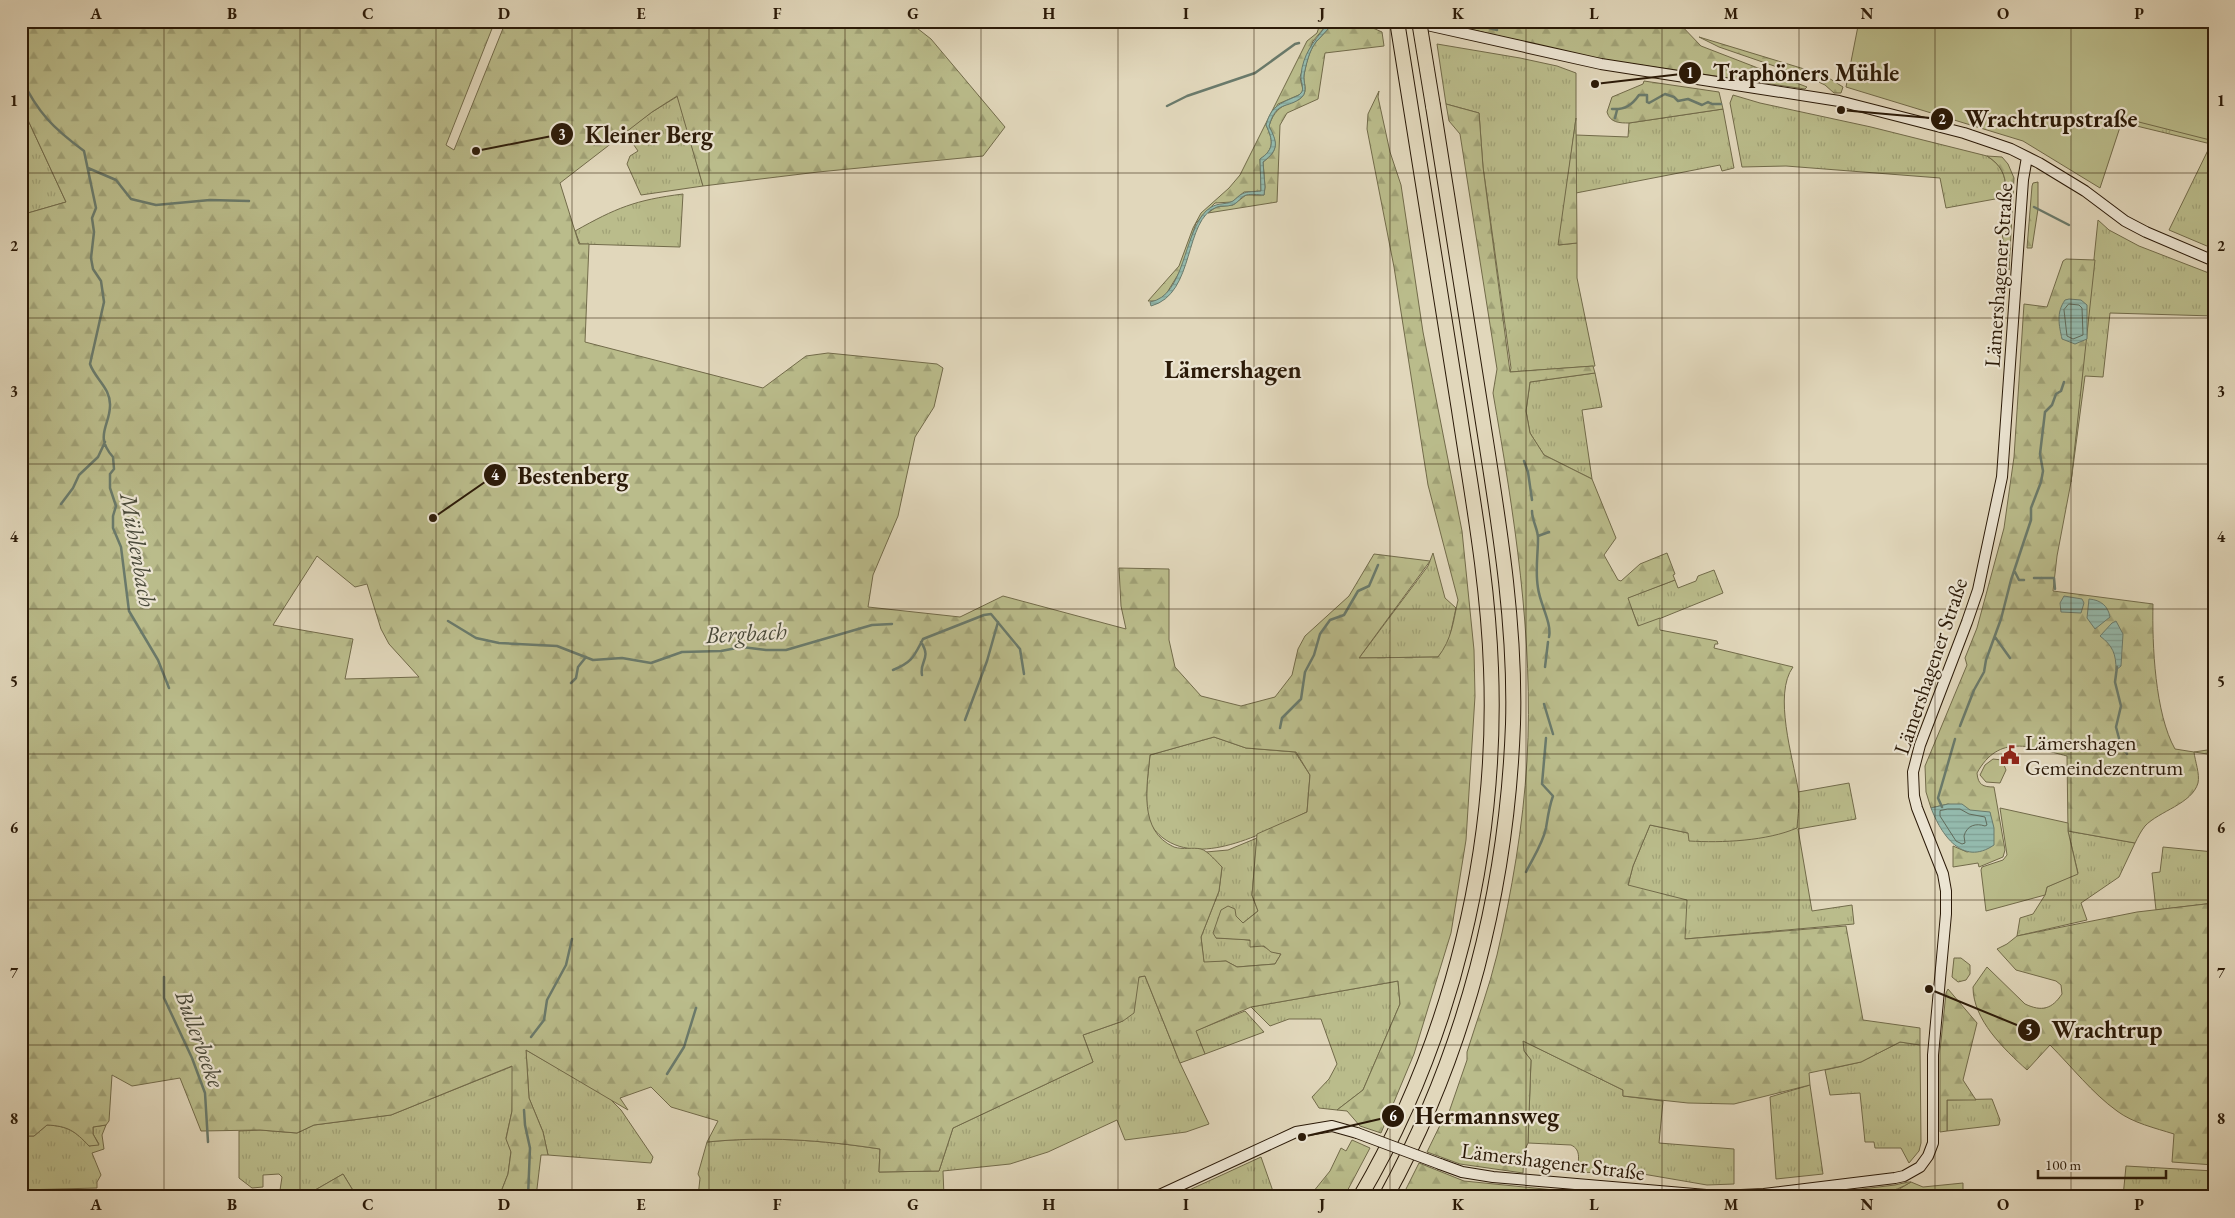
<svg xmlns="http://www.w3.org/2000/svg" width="2235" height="1218" font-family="'EB Garamond',serif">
<defs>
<pattern id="grass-tufts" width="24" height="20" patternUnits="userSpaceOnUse" patternTransform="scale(1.25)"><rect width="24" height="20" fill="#babc8b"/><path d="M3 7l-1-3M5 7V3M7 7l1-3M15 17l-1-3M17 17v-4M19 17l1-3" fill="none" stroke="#a0a176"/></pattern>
<pattern id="forest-firs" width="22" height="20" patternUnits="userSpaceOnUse" patternTransform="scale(1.25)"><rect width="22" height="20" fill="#babc8b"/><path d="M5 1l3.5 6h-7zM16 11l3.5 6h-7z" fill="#a0a176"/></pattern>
<pattern id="water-rules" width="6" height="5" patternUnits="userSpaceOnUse" patternTransform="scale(1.25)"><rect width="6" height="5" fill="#94baad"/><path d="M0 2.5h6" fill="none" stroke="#809f93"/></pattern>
</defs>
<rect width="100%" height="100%" fill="#e1d7bb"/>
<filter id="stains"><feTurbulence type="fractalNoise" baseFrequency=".004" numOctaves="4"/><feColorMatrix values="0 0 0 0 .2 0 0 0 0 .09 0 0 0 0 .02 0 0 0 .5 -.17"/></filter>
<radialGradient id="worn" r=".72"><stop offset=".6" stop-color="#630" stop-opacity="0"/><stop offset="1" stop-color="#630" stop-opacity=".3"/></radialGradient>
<path fill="url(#grass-tufts)" stroke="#726b4a" d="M1437 44 1520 58 1557 66 1576 73V118L1559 245 1577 243V278L1595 366 1510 372 1511 368 1483 167 1479 113 1446 104Z
M2214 58V249L2169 230 2211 144 2120 122 2128 92Z
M1733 95 1760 103 1871 127 1987 156C2004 167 2006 177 2006 197L1946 208 1940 178 1786 166 1742 167 1730 103Z
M678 96 703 186 641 195 627 164 630 156 638 151 625 132 652 112Z
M21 105 66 202 21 215Z
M1723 109 1734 168 1722 171 1720 165 1576 193V135L1628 137 1629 123Z
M683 194 680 247 580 244 575 231C616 208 635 200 683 194Z
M2098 220 2109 230 2139 246 2214 275V316L2110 313 2103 377 2085 376 2071 482Z
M1595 373 1602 407 1582 410 1592 479 1544 455 1530 433 1526 411 1530 382Z
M1433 553 1445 598 1456 608 1448 645 1438 657 1359 658 1428 566Z
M1714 570 1723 593 1639 627 1627 598 1675 580 1678 588 1696 581 1698 576Z
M1214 737 1246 748 1295 752 1310 775 1307 812C1269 830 1203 868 1163 838 1158 834 1151 827 1149 820 1144 800 1148 776 1150 755Z
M1849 783 1856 819 1798 829 1812 911 1852 905 1854 924 1685 939 1628 885 1633 866 1650 825 1688 833 1797 828 1798 792Z
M2068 831 2135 843 2119 877 2081 903 2087 920 2017 936 2020 918 2033 914 2045 895 2047 887 2078 873Z
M1257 838 1252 895 1258 911 1243 923 1236 916 1216 938C1227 939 1241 938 1252 941 1263 945 1270 952 1281 954L1275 964 1237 967 1226 961 1204 963 1201 937 1219 891 1222 867 1206 852 1228 850Z
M2163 847 2214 852V903L2156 910 2152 873 2160 872Z
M1954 958H1961L1970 965V974L1966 980 1958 982 1952 977Z
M1145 976 1180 1063 1209 1124 1186 1132 1125 1140 1117 1120 1048 1152 1010 1164 943 1171 944 1197H698L700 1178 698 1174 707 1142C766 1136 821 1140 880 1149L879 1172 939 1171 953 1128 1093 1062 1083 1035 1123 1021 1139 977Z
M1398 981 1400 1004 1363 1090 1337 1110 1319 1108 1312 1097 1329 1079 1337 1064 1321 1019H1289L1270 1026 1251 1007Z
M1245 1011 1264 1032 1205 1054 1195 1031Z
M1523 1041 1623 1090V1096L1663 1101 1659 1143 1734 1149V1184L1707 1185 1643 1174 1577 1172C1578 1161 1582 1150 1571 1145L1528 1143 1531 1060 1524 1051Z
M1900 1042 1920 1045 1921 1143 1919 1151 1909 1163 1901 1148H1875L1874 1142H1865L1860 1093 1830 1095 1825 1070 1861 1062Z
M526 1050 608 1097 621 1110 653 1157 651 1163 548 1155 543 1132 529 1098Z
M513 1066 512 1111 506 1138 511 1151 508 1174 499 1197H357L343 1174 303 1197H279L282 1177 279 1174 263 1175V1187L252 1188 239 1178V1131L260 1130 297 1133 314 1125 391 1115Z
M1810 1085 1823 1174 1776 1179 1770 1097Z
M1992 1099 2000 1120 1999 1125 1947 1131V1100Z
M47 1125C68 1126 75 1131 89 1146L99 1144 93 1134V1127L106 1125 102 1135 104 1149 92 1153 101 1175 97 1182V1188L21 1190V1136H34Z
M1261 1157 1275 1197H1174Z
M2126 1166 2214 1171 2213 1197H2123Z
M1911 1182 1923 1187 1963 1183V1197H1864L1896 1191Z"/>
<path fill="url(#forest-firs)" stroke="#726b4a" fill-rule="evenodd" d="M21 21H495L446 145 454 150 506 21H908L931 39 1005 127 983 156 818 172 703 186 677 96 652 112 560 183 579 244H589L585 342 763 388 806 356 828 353 937 364 943 368 934 407 915 437 898 516 873 575 868 607 960 617 1003 596 1126 629 1121 606 1119 568 1169 569V640L1175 667 1201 696 1241 706 1275 697 1292 675 1298 649 1305 636 1349 596 1374 554 1430 561 1359 658 1438 657C1452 639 1453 622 1458 600L1428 485 1394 267 1367 129 1368 114 1379 91 1378 97 1390 152 1401 185 1423 332 1462 531 1474 650 1475 696 1466 840 1451 933 1414 1054 1381 1133 1360 1126 1347 1111 1337 1110 1363 1090 1400 1004 1398 981 1251 1007 1196 1031 1205 1054 1180 1063 1145 976 1139 977 1134 1013 1123 1021 1083 1035 1093 1062 953 1128 939 1171 879 1172 880 1149C821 1140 766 1136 707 1142L718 1121 671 1107 651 1087 620 1098 628 1110 526 1050 529 1098 543 1132 548 1155H541L536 1197H499L508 1174 511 1152 506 1139 512 1111V1066L391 1115 314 1125 297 1133 260 1130 201 1131 180 1078 132 1086 112 1075 109 1121 106 1125 93 1127V1134L99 1145 89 1146C75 1131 68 1126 47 1125L34 1136H21V215L66 202 21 105ZM317 556 355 587 367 584 381 629 389 644 419 677 345 679 353 639 273 625ZM1214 737 1246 748 1296 752 1310 775 1307 812 1257 834 1252 895 1258 911 1243 923 1236 916 1235 909 1228 906 1221 910 1213 933 1216 938 1250 940V947L1264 946 1271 952 1281 954 1275 964 1237 967 1226 961 1204 962 1201 937 1219 891 1222 867C1217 862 1208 851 1201 849 1193 847 1183 850 1174 847 1138 831 1147 786 1150 755Z
M1321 21H1323L1325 27 1313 41 1300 77 1303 90 1301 94 1278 104 1266 125C1273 140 1275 149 1260 159L1261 191 1244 192 1232 202 1215 203 1196 223 1182 268 1165 296 1160 301H1148L1179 266 1193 228 1201 213 1229 188 1240 175 1307 41 1317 33Z
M1327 21H1357L1382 32 1384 46 1325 53 1318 99 1287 113 1280 125 1277 202 1208 213 1216 207 1233 205 1246 195H1264L1265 187 1263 162C1280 150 1276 142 1269 126 1278 97 1298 107 1304 94 1307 88 1303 81 1304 75 1306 65 1309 50 1316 42 1320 37 1325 33 1329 28Z
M1436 21H1677L1701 46 1807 87 1805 89 1592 58Z
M1699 37 1824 75 1843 87 1841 93H1834L1825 85 1812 79 1719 47Z
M1644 81 1719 92 1723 109 1629 123C1620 123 1610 123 1607 112L1612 97 1643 84Z
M1446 104 1479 113 1483 167 1510 372 1593 366 1595 373 1530 382 1526 411 1530 433 1544 455 1592 479 1616 538 1604 555 1618 580 1621 581 1640 564 1667 553 1675 574 1673 575 1675 580 1628 598 1638 626 1660 618V630L1717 641 1718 644H1715L1714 648 1793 667C1773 694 1793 758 1798 789 1800 802 1798 815 1797 828 1767 841 1722 843 1689 841L1688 833 1650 825 1633 866 1628 885 1687 900 1685 939 1846 926 1863 1020 1920 1028V1045L1900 1042 1861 1062 1809 1073 1810 1085 1734 1104 1688 1103 1623 1096V1090L1523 1041 1524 1051 1531 1060 1528 1143 1524 1152 1523 1173 1460 1164 1427 1152 1444 1117 1448 1115 1467 1060V1052C1477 1020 1489 988 1497 955 1512 891 1523 826 1527 761 1534 637 1514 514 1493 393L1497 369 1460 134 1449 121Z
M1576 118 1577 243 1558 245Z
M1987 156 2002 157 2008 164 2014 178 2009 270C2006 256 2002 241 2002 227 2003 199 2016 174 1987 156Z
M2038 182V209L2032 248H2027L2032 186 2033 183Z
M2066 259 2095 260 2071 482 2057 556 2053 591 2153 604C2152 644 2155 714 2175 749L2194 752 2214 749V755L2194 752C2195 761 2200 774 2198 783 2192 804 2159 811 2145 826 2141 831 2138 837 2135 843L2068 831 2067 756C2031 747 1999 733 1977 773 1978 785 1983 787 1994 787L2005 850 2003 857 1979 867 1978 863 1953 867V846L1967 852 1993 845 1970 810 1948 804 1931 808 1926 792 1925 766 1967 665 1965 658 1977 628 2004 528 2014 457 2024 304 2047 307 2063 261Z
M2214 903V1165L2172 1162 2174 1134C2155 1128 2133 1123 2117 1111 2092 1093 2072 1067 2050 1045L2027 1070C2004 1049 1973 1020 1973 987L1987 967 2025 1004C2042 1012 2052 1009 2062 994L2061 985 2056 981 2016 970 1997 949 2007 944 2017 936 2137 912Z
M1948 989 1977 1023 1963 1080 1976 1100H1947V1131L1940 1132V1051L1946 993Z
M1352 1140 1370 1148 1344 1197H1309L1330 1171 1341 1148 1346 1151Z
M1419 1163 1464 1181 1604 1195 1601 1197H1402Z
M343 1174 357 1197H303Z
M1908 1182H1911C1877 1203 1834 1197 1796 1197L1895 1185Z"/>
<path fill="#babc8b" stroke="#726b4a" d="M1859 21H2214V141L2123 118 2100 188 2023 141 1846 87Z
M1993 759 2002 760 2006 770 2000 783 1986 782 1980 775 1985 765Z
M2000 808 2068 823V831L2078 874 2047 887 2045 895 1986 911 1981 870 1982 867 2003 860 2007 855Z"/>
<path fill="url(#water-rules)" stroke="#6a7a6b" d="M1323 21H1327L1329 28C1325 33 1320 37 1316 42 1309 51 1306 65 1304 75 1303 82 1308 91 1302 97 1287 110 1277 99 1269 126 1277 142 1280 149 1263 162L1265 187 1264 195C1258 195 1249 193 1244 196 1240 198 1237 204 1232 205 1227 207 1221 205 1217 207 1183 219 1196 294 1151 306L1150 302C1185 296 1183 234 1206 211 1217 201 1223 206 1233 201 1236 199 1239 195 1242 194 1247 191 1255 192 1261 191L1260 159C1275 149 1273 140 1266 125 1270 110 1276 105 1290 99 1294 97 1299 96 1301 93 1305 89 1300 80 1301 75 1303 54 1313 43 1325 27Z
M2069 299 2081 300 2087 305V339L2075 344 2062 339C2059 325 2056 313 2065 300Z
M2064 596 2082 599 2084 603 2081 613 2061 612 2060 603Z
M2089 599C2101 600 2108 606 2110 617L2095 629 2087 618Z
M2116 621 2123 634 2121 666 2116 670C2116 654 2113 646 2100 636L2112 623Z
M1948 804H1962L1970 810 1990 812 1994 828V845C1962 867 1941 834 1931 808Z"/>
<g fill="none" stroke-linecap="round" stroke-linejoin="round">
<path stroke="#606a5a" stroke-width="1" d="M2069 304 2079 305 2082 308 2083 335 2073 339 2067 336 2064 310Z
M1948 809H1960L1969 814 1985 817 1987 825 1985 826C1976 823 1967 825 1964 836L1965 843 1962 844 1956 841 1940 816V811Z"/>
<path stroke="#6a7a6b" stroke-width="2.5" d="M1477 25 1497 30
M21 78C38 113 53 128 84 151L96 208 92 218 94 232 91 258 93 269 101 281 104 302 90 364C95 379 111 388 110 406 110 425 94 436 113 457L114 469 110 474V488L116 506 113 516V528L121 547 129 611 158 660 169 688
M1167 106 1187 96 1255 73 1295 44 1299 43
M1612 109C1625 110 1632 105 1639 95H1647V102L1649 103 1665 94 1674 97 1678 101 1688 99 1702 105 1708 102 1712 104H1721
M1615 118 1617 110
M88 168 116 180 131 199 156 205 210 200 249 201
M2034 207 2069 225
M1524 461 1528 472 1532 500
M61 504 73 488 79 475 98 457 105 442
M1532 511C1532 521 1538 529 1538 538 1538 555 1535 571 1538 588 1540 604 1552 623 1549 637
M1538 536 1549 532
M2015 572 2019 580H2024
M2034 578H2054L2055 589
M448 621 476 638 499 643 557 646 593 660 622 658 651 663 682 652 721 651 742 647 766 650H786L872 625 892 624
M1995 637 2010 658
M921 642C932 659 919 661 922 675
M1545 667 1548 642
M2117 667 2115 682 2121 706 2116 727 2120 742 2127 754
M893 670C913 662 914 656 923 639L984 615 991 614 1020 649 1024 674
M571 683 576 678 578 667 586 657
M1544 704 1553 734
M965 720 987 661 998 622
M1960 726 1974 690 1984 672 1986 660 2001 619 2011 580 2031 520V508L2041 482 2043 471 2040 454 2045 412 2052 405 2056 394 2061 391 2064 382
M1280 728 1282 718 1301 699 1305 672 1314 655 1320 634 1330 620 1344 615 1358 591 1369 586 1378 565
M1942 807 1938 798 1955 739
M1526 872C1533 858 1543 843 1546 828 1548 816 1549 807 1553 796L1542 784 1546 738
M164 977V998L192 1058 205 1093 208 1142
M531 1037 544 1020 547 1000 566 965 572 939
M667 1074 684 1047 696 1008
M524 1110 525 1125 530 1148 528 1197"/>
<g stroke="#2b1a08" stroke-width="12">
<path id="secondary" d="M1409 21 1601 64 1839 101 1964 133 2011 149 2039 163 2085 191 2125 221 2146 232 2214 261
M1440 1164 1462 1172 1493 1177 1718 1196 1764 1194 1895 1178 1904 1176 1920 1167 1928 1156 1933 1143V1055L1946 914V891L1943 874 1917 808 1914 796 1913 772 1920 745 1967 622 1978 590 2002 477 2023 180 2027 157
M1155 1197 1296 1132 1332 1126 1357 1133"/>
</g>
<g stroke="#2b1a08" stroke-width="16">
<path id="highway" d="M1360 1197C1452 1040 1498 850 1491 668 1488 581 1472 496 1459 410 1438 280 1418 151 1397 21
M1386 1197C1466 1051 1507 889 1513 724 1516 621 1498 518 1482 416 1466 313 1449 209 1433 106"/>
</g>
<use href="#secondary" stroke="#ece5d3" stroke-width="10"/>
<use href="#highway" stroke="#e1d7bb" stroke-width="14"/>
<g stroke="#2b1a08" stroke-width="12" stroke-linecap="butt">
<path id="secondary-bridge" d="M1357 1133 1440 1164"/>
</g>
<g stroke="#2b1a08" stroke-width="16" stroke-linecap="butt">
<path id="highway-bridge" d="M1419 21 1433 106"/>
</g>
<use href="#secondary-bridge" stroke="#ece5d3" stroke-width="10"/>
<use href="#highway-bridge" stroke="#e1d7bb" stroke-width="14"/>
</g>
<path fill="none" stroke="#2b1a08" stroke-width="1" stroke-opacity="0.55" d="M164 21V1197M300 21V1197M436 21V1197M572 21V1197M709 21V1197M845 21V1197M981 21V1197M1118 21V1197M1254 21V1197M1390 21V1197M1526 21V1197M1662 21V1197M1799 21V1197M1935 21V1197M2071 21V1197M21 173H2214M21 318H2214M21 464H2214M21 609H2214M21 754H2214M21 900H2214M21 1045H2214"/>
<defs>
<g id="civic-bare" transform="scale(1.5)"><path d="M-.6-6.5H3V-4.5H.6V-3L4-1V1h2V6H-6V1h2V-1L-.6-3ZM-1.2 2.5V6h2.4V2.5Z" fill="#8f2418" stroke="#ece5d3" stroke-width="2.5" paint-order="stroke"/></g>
</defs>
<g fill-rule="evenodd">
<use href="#civic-bare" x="2010" y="755"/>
</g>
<g text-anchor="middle" stroke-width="4.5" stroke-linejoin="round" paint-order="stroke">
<g font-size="22" fill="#2b1a08" stroke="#ece5d3">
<text transform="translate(1998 275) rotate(-86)" y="8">Lämershagener Straße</text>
<text transform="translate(1930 666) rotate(-71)" y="8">Lämershagener Straße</text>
<text transform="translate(1553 1161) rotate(7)" y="8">Lämershagener Straße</text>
</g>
<g font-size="22" fill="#2b1a08" stroke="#ece5d3" text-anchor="start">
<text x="2025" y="750">Lämershagen<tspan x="2025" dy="25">Gemeindezentrum</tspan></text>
</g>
<g font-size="24" font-style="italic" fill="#4a4a3a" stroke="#ece5d3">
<text transform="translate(138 550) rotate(80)" y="8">Mühlenbach</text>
<text transform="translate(746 633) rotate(-3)" y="8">Bergbach</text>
<text transform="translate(200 1039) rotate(70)" y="8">Bullerbeeke</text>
</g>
<g font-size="25" font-weight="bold" fill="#2b1a08" stroke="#ece5d3">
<text x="1233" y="378">Lämershagen</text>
</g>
</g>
<path fill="none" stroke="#2b1a08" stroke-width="2" d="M1595 84L1690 73M1841 110L1942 119M476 151L562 134M433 518L495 475M1929 989L2029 1030M1302 1137L1393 1116"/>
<g fill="#2b1a08" stroke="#ece5d3" stroke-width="2">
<circle cx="1595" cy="84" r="5"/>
<circle cx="1841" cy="110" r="5"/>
<circle cx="476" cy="151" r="5"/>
<circle cx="433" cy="518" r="5"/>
<circle cx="1929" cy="989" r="5"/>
<circle cx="1302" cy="1137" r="5"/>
<circle cx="1690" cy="73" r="12"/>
<circle cx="1942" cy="119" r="12"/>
<circle cx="562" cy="134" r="12"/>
<circle cx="495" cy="475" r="12"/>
<circle cx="2029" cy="1030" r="12"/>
<circle cx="1393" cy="1116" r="12"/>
</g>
<g font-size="15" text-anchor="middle" font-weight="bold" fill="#fff">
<text x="1690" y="78">1</text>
<text x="1942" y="124">2</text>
<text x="562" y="140">3</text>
<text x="495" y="480">4</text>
<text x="2029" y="1035">5</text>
<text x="1393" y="1121">6</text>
</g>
<g font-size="24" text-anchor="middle" font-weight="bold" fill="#2b1a08" stroke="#ece5d3" stroke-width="4.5" stroke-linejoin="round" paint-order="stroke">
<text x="1806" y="81">Traphöners Mühle</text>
<text x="2051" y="127">Wrachtrupstraße</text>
<text x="649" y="143">Kleiner Berg</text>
<text x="573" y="484">Bestenberg</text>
<text x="2107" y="1038">Wrachtrup</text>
<text x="1487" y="1124">Hermannsweg</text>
</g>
<rect width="2235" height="1218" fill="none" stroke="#e1d7bb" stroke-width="55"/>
<path d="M2038 1170v8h128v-8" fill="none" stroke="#2b1a08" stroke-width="2.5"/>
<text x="2045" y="1170" font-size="15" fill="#2b1a08" stroke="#ece5d3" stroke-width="4" paint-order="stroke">100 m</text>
<rect x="28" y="28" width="2180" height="1162" fill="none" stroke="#2b1a08" stroke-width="2"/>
<g font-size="16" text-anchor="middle" font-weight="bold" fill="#2b1a08">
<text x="96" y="19">A</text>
<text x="232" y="19">B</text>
<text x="368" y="19">C</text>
<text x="504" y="19">D</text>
<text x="641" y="19">E</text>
<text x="777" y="19">F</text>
<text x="913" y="19">G</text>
<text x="1049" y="19">H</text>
<text x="1186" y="19">I</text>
<text x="1322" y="19">J</text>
<text x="1458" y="19">K</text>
<text x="1594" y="19">L</text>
<text x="1731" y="19">M</text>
<text x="1867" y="19">N</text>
<text x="2003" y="19">O</text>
<text x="2139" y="19">P</text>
<text x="14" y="106">1</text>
<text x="2221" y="106">1</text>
<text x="14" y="251">2</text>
<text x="2221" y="251">2</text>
<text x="14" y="397">3</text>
<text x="2221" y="397">3</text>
<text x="14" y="542">4</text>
<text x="2221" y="542">4</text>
<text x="14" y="687">5</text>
<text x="2221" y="687">5</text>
<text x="14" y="833">6</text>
<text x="2221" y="833">6</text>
<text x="14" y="978">7</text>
<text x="2221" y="978">7</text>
<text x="14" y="1124">8</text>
<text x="2221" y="1124">8</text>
<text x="96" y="1210">A</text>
<text x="232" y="1210">B</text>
<text x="368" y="1210">C</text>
<text x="504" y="1210">D</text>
<text x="641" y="1210">E</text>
<text x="777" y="1210">F</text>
<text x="913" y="1210">G</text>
<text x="1049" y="1210">H</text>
<text x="1186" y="1210">I</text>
<text x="1322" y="1210">J</text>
<text x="1458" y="1210">K</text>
<text x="1594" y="1210">L</text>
<text x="1731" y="1210">M</text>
<text x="1867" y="1210">N</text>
<text x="2003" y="1210">O</text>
<text x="2139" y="1210">P</text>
</g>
<rect width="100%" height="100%" filter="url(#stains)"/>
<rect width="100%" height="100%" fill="url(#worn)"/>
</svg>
